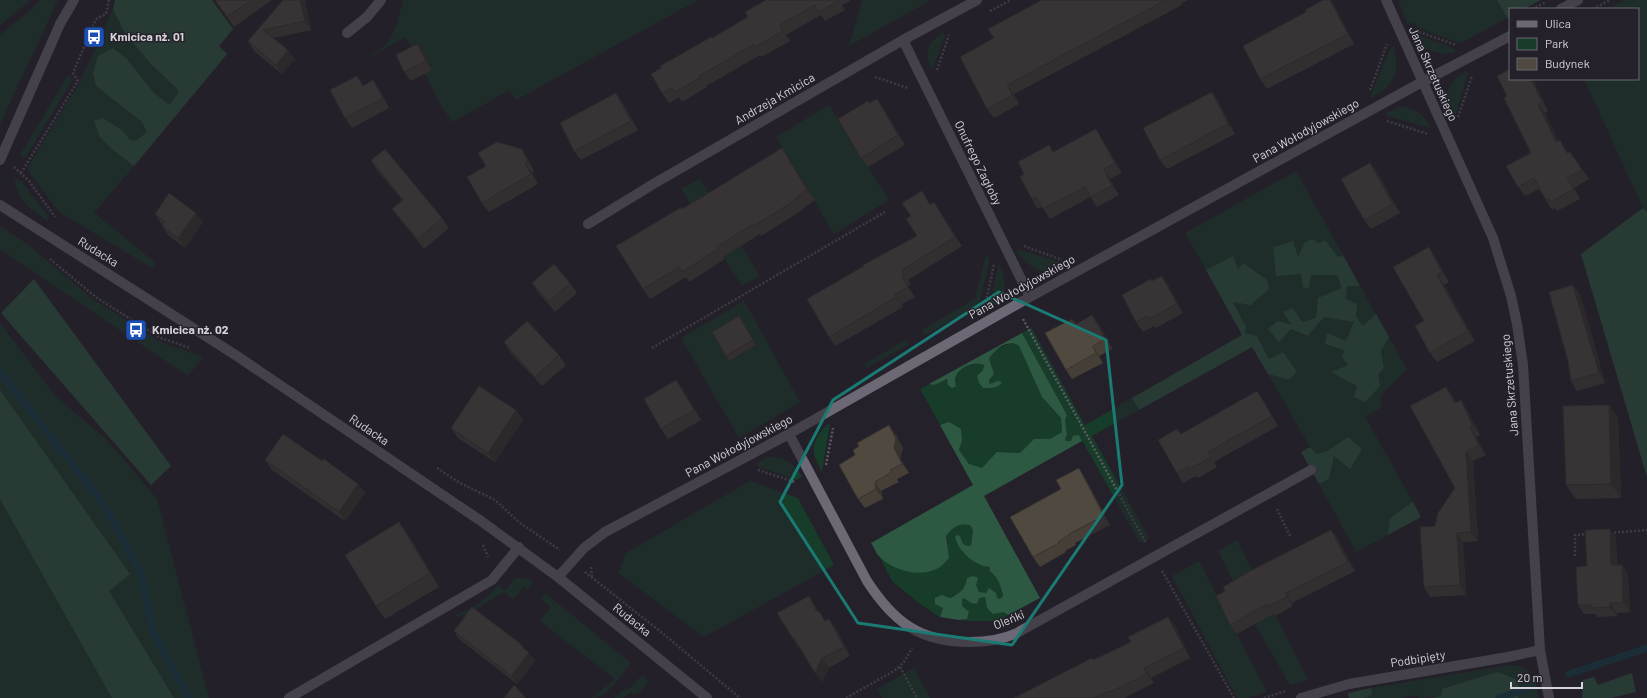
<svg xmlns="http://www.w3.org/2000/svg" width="1647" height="698" font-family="Barlow,sans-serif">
<rect width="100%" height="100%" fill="#24212a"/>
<path fill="#183c2a" d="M0 0H31L0 25Z
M40 0H58L0 124V35L32 9Z
M403 0H698L516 100 510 90 452 122 441 105 406 37 364 60 388 43 396 27Z
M862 0H931L849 46Z
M1398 0H1497L1507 18 1461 43 1418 28 1414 22 1408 25Z
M1625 0H1647V212L1643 208 1584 79H1638V9H1608Z
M113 9 125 34 150 63 179 91 170 105 154 93 127 59 96 86 142 122 147 132 135 141 130 140 123 131 113 150 134 166 94 213 156 263 152 268 61 213 55 207 28 170 29 165 79 84Z
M943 32 945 36 934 65 931 69C924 51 928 43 943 32Z
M1417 35 1453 48 1456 52C1440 56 1423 51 1413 37Z
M1394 46C1399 74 1396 84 1371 98V95L1390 49Z
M1466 71 1468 74 1455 116 1450 118C1442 98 1447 82 1466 71Z
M68 75 73 79 25 158 20 155Z
M829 105 889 200 834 234 776 137Z
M1400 107C1414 107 1424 114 1430 127H1427L1387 116 1386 113Z
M1296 171 1343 255 1338 257 1325 240 1298 258 1292 241 1273 247 1301 274 1303 288H1309L1311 275H1337L1342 288 1316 318 1302 322 1293 308 1291 329 1308 336 1324 317 1354 322 1344 350 1348 365 1331 372 1378 374 1384 368 1381 351 1389 337 1407 369 1380 396 1382 407 1365 417 1413 502 1390 518 1388 535 1356 552 1319 484 1329 479 1334 456 1348 437 1327 451 1317 454 1310 447 1268 374 1289 380 1297 371 1269 359 1257 336 1245 333 1246 327 1233 301 1238 270 1233 256 1206 270 1185 233Z
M14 177 21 181 47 215 48 221C29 208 18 201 14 177Z
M700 179 760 276 742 286 681 189Z
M0 226 31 247 91 298 161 342 203 357 188 376 0 249Z
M1021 250 1060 262 1063 268C1038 276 1034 269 1016 252Z
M986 255 990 259 979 305 925 335 922 330 975 299Z
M999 263C1008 286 1008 294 988 311Z
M1347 286H1360L1376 314 1363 327 1346 299Z
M744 301 800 402 739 438 681 338Z
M0 323 56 397 107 440 157 499 209 698H0Z
M1031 327 1085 425 1132 398 1139 410 1092 436 1149 538 1140 543 1079 435 1071 441 1066 442 1065 438 1067 435 1065 420 1067 415 1022 333Z
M907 339 909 344 867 368 864 364Z
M1012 343 1019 346 1042 397 1061 418 1062 432 1050 439H1034L1020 453 997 452 982 469 969 464 959 450 962 441 949 422 940 425 920 389 929 384 934 385 943 380 955 382C955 379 955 375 957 373 963 366 976 362 984 365L979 383 983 388H992L989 380 994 374 988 359 994 350Z
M830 423 822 472C820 467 816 462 815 457 810 444 820 430 830 423Z
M767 457C785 457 792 462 802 476L797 480 759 467 756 464Z
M750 481 798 498 834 565 704 637 619 573 626 553Z
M961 524 970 525 973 530 971 545 968 546 963 544 960 536 957 542 990 567V571C998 578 1001 585 1003 596L1000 599 979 592 976 585 966 584 959 594 950 598 942 595 943 608 940 617 920 604 892 581 878 554 893 566 948 544 946 536 953 527Z
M1237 540 1308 680 1290 685 1255 624 1218 551Z
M1199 561 1267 692 1249 698H1237L1172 576Z
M519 578 529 579 533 583 528 589 524 586 513 599 504 592 466 615 464 614 458 617 456 615C475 608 485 600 498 585L505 591 514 579Z
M545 593 631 663C621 675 608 698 592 698L615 679 540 621 551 607 541 599Z
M985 597 987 608 1004 612 1008 615 999 621H968L959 620 967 619 962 606V600L964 598 971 603 979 598Z
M1512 665C1532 667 1535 681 1539 698H1518V680L1442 689 1441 696 1419 698 1417 695 1402 698H1363L1372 695 1371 688Z
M914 668 930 698H882L877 689Z
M642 675 649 681 640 692 634 695 631 692 623 698H614L625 689 628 690Z"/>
<path fill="#2d5942" d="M115 0H212L233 29 219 46 227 54 134 166 113 150 100 137 94 121 103 118 123 131 130 140 135 141 147 132 142 122 96 86 93 73 98 56 113 48 127 59 154 93 170 105 179 91 150 63 125 34 113 9Z
M1497 0H1541L1524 9H1510V16L1507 18Z
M1643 208 1647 212V477L1581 254Z
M1313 239 1318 243 1325 240 1338 257 1343 255 1360 286H1347L1346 299 1357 304 1356 316 1363 326 1376 314 1389 337 1381 351 1384 368 1378 374 1380 386 1365 402 1354 397 1357 386 1331 372 1348 365 1342 357 1344 350 1325 344 1327 333 1346 341 1354 322 1324 317 1308 336 1291 329 1279 342 1268 329 1278 321 1292 325 1283 312 1293 308 1302 322 1316 318 1318 298 1342 288 1337 275H1311L1309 288H1303L1301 274 1276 276 1273 247 1293 241 1298 257 1305 242Z
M1233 256 1238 269 1243 263 1267 280 1269 289 1251 305 1233 302 1246 327 1245 333 1257 336 1269 359 1283 352 1297 372 1289 380 1268 374 1252 347 1139 410 1132 398 1242 335 1206 270Z
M34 279 171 466 151 485 1 313Z
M1022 333 1067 415 1065 420 1067 435 1065 438 1066 441H1071L1073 436 1079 435 1082 441 984 496 1040 598 1008 615 1004 612 993 614 987 608 985 597 979 598 977 604 971 603 964 598 962 600V606L969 612 967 619 959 620 940 617 943 608 935 604V598L942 595 950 598C960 594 966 588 967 578L973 576 978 578 976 585 979 592 986 593 989 588 996 593 997 598 1000 599 1003 596C1001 585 998 578 990 571V567C975 566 959 552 955 537L957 535 960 536 963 544 968 546 971 545 973 530 970 525C958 523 953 527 946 536L949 558C946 561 943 565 940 567 922 579 891 571 877 554 875 550 873 546 871 543L973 485 940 425 949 422 961 429 962 441 959 450 969 464 982 468 997 452 1020 453 1034 439H1050L1062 432 1061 418 1042 397 1019 346C1008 338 994 350 989 359L994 374 989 380 990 384 998 381 1002 382C998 389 990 388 983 388L979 383 977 376 983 370 984 365C972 360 950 371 956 386L952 388 948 385 947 379 934 385 929 384Z
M0 390 130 574 109 591 174 698H112L0 499Z
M1348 437 1362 449 1350 469 1334 456 1329 479 1319 484 1301 452 1310 447 1317 454 1327 451Z
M1413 502 1421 517 1388 535 1390 518Z
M1497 672 1518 680V698H1430L1441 696 1442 689Z
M1632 673 1636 692 1611 698H1582L1583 680 1594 677 1598 685Z
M1371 688 1372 695 1363 698H1349L1348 693Z"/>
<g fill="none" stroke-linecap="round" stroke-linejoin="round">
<path stroke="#113c47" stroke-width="7" d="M0 372 105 506 141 574 153 632 189 698
M1569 674 1647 648
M1499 698 1532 687"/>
<path stroke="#5d5a62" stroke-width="2.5" stroke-dasharray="2 2" stroke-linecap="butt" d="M1532 9 1546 2
M1593 9 1610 0
M990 11 1011 0
M1419 32 1456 45
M937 70 949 35
M875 77 908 88
M1370 90 1387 44
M1458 117 1472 76
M1387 121 1428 134
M14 167 29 181 55 217
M21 173 78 81 73 73 96 19 106 14 109 0
M1024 246 1062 260
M50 259 97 298 161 338 190 348
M986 302 994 264
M1023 319 1146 543
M652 348 885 212
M826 465 833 428
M437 468 460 483 495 500 520 523 560 550
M758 470 795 482
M1277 509 1290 536
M1610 533 1647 530
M483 545 488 557
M1575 556V535L1589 534
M591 567 592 577
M1162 571 1234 698
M585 572 661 632 740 698
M900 667 917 698
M846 698 894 671 904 662 912 648
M1264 698 1286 691"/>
<path stroke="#6d6974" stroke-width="10" d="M1386 0 1493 238 1511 296 1517 324 1523 365 1540 650 1549 698
M1561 9 1578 0
M347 33 367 17 381 0
M903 40 1030 297
M0 160 60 24 74 0
M0 205 237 356 481 521 558 577 707 698
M588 224 655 183 903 40 977 0
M789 434 867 581C893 621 919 642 969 642 986 642 1002 640 1017 633L1311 470
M558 577 584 548 605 532 789 434 1030 297 1422 82 1510 36
M289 698 492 580 519 547
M1301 698 1349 684 1508 657 1540 650"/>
</g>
<path fill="#453f37" d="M215 0H272L234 27Z
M305 0 311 30 274 38 295 59 282 74 254 51 248 41Z
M766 0H850V1L842 5 845 10 825 21 821 15 786 35 790 41 761 57 760 55 706 86 707 87 682 102 679 97 669 103 662 93 712 38 748 17Z
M1042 0H1188L1181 4 1182 5 1014 94 1019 104 994 118 987 109 994 38Z
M1335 7 1354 44 1267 89 1260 79Z
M417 44 424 53 432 70 411 81 404 72Z
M1510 79H1533L1548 111 1545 113 1558 141 1568 153 1570 152 1589 179 1574 188 1580 199 1557 211 1555 208 1552 210 1546 200 1539 189 1525 196 1518 187 1531 153 1507 96Z
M364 86 380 90 389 108 352 128 345 118Z
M1212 92 1218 101 1235 134 1167 169 1160 160Z
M623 103 638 130 581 160 574 151Z
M869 103 883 108 905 145 868 167 861 158Z
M1096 129 1102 139 1122 173 1110 179 1119 195 1097 207 1090 197 1050 219 1042 207 1038 209 1032 199 1054 152Z
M782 148 789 159 815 200 796 214 761 236 760 234 723 257 725 259 689 282 686 277 650 299 643 289Z
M528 159 534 171 532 173 538 184 489 212 482 203Z
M371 160 442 218 449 228 424 249 399 218 392 209 402 200 377 170Z
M1370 163 1377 172 1400 213 1371 229 1364 220Z
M934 202 962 246 908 280 911 284 908 286 915 297 902 304 903 307 835 346 829 337 917 236 931 204Z
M155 214 203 222 185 248 169 236 162 226 163 225 161 223Z
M1435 256 1449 282 1444 285 1475 341 1437 362 1430 353 1424 321Z
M1152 281 1168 285 1183 313 1156 328 1154 326 1143 332 1136 322Z
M532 283H570L577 293 555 312 539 293Z
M1580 294 1605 383 1577 391 1571 381Z
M739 316 756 345 729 361 726 356Z
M1076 324 1099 325 1113 349 1099 356 1103 363 1072 379 1066 370Z
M504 342 559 355 566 365 542 386 510 352Z
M683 389 701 420 668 439 661 429Z
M1453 396 1456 402 1467 410 1480 435 1476 437 1486 455 1473 461 1478 541 1463 542 1466 595 1430 597 1424 587 1435 526 1455 488Z
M1264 401 1278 426 1214 462 1217 467 1198 478 1196 476 1183 483 1177 473V429L1181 434Z
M1609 405 1618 418 1621 498 1576 499 1566 485Z
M516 410 523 420 495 462 458 438 451 428Z
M896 435 903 448 900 458 909 473 897 479 899 482 881 491 883 499 865 508 858 499Z
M265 460 358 484 365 493 345 521 272 470Z
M1085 478 1110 525 1075 543 1076 545 1065 551 1066 552 1040 567 1033 557 1061 489Z
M1331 530 1338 539 1355 571 1292 603 1293 606 1275 616 1273 614 1237 634 1230 625Z
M409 536 439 587 385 619 376 606Z
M1616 538 1617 565 1628 574 1630 612 1617 613V616L1598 617 1595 614H1584L1578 605 1587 566Z
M809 596 818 611 826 621 829 619 836 629 850 656 829 668 822 682 800 648H799L793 639Z
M1175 626 1190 658 1151 678 1154 683 1124 698H1014L1093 660Z
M454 631 521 644 535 661 517 684 459 639Z"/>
<path fill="#38332d" d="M300 0H305L311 30 305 21Z
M1330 0 1335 7 1354 44 1348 34Z
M417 44 424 53 432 70 426 61Z
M288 50 295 59 282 74 276 65Z
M1531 79H1533L1548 111 1542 102Z
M373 80 380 90 389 108 383 98Z
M1007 85 1014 94 1019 104 1013 95Z
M1212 92 1218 101 1235 134 1228 124Z
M616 93 623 103 638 130 631 121Z
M877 99 883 108 905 145 898 135Z
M1538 104 1545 113 1562 152 1556 142Z
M1096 129 1102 139 1122 173 1115 163Z
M782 148 789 159 815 200 807 190Z
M522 149 528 159 534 171 528 162Z
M1370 163 1377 172 1400 213 1393 204Z
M525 164 532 173 538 184 531 174Z
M1104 169 1110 179 1119 195 1112 186Z
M1567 178 1574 188 1580 199 1574 189Z
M934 202 940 212 962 246 955 237Z
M196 213 203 222 185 248 178 238Z
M1429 247 1435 256 1449 282 1442 272Z
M902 270 908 280 911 284 904 275Z
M1437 275 1444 285 1475 341 1468 331Z
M902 276 908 286 915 297 908 287Z
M1162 276 1168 285 1183 313 1177 304Z
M1573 285 1580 294 1605 383 1599 373Z
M895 294 902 304 903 307 896 297Z
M1092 315 1099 325 1113 349 1106 339Z
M739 316 743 321 756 345 753 340Z
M1093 346 1099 356 1103 363 1096 353Z
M676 380 683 389 701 420 694 410Z
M1446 387 1453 396 1462 412 1455 403Z
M1257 391 1264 401 1278 426Z
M1461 400 1467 410 1480 435 1473 426Z
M1609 405 1618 418 1621 498 1611 484Z
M516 410 523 420 495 462 488 453Z
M889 425 896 435 903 448 900 458 909 473 902 464 894 448Z
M1470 427 1476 437 1486 455 1479 445Z
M1466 452 1473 461 1478 541 1471 532Z
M1079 468 1085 478 1110 525 1104 516Z
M875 482 881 491 883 499 876 489Z
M358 484 365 493 345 521 339 512Z
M399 522 409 536 439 587 430 573Z
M1610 529 1616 538 1618 575 1611 565Z
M1331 530 1338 539 1355 571 1348 562Z
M1457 533 1463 542 1466 595 1460 585Z
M1622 565 1628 574 1630 612 1623 603Z
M1286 593 1292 603 1293 606 1287 597Z
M809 596 824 621 817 612Z
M1610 603 1617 613V616L1610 607Z
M1168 617 1175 626 1190 658 1184 648Z
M829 619 836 629 850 656 844 647Z
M529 653 535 661 517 684 511 676Z
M822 658 829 668 822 682 815 673Z
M1144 668 1151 678 1154 683 1147 674Z"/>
<path fill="#504940" stroke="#38332d" d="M215 0H251L227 17Z
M283 0H300L305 21 263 30 288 50 276 65 248 41Z
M766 0H838V1L819 12 815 5 780 25 783 31 755 47 753 45 699 76 700 78 675 92 672 88 662 93 651 74 661 68 660 66 685 52 711 37 712 38 748 17 745 12Z
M1042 0H1166L1007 85 1013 95 987 109 960 57 994 38 988 29Z
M1323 0H1330L1348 34 1260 79 1243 46 1306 12 1305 10Z
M417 44 426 61 404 72 396 55Z
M1510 69V79H1531L1542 102 1538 104 1556 142 1560 140 1567 153 1570 152 1582 170 1567 178 1574 189 1551 202 1549 199 1546 200 1534 178 1518 187 1506 166 1531 153 1504 98 1507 96 1497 76Z
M357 76 363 86 373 80 383 98 345 118 330 90Z
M1212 92 1228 124 1160 160 1143 128Z
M616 93 631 121 574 151 560 123Z
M877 99 898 135 861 158 838 119 868 101 869 103Z
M1096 129 1115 163 1104 169 1112 186 1091 197 1085 187 1043 209 1036 197 1032 199 1020 177 1024 174 1018 162 1049 145 1053 152Z
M497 142 522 149 528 162 525 164 531 174 482 203 467 177 486 166 478 153Z
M782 148 807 190 789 204 754 226 753 224 716 247 718 249 682 272 679 267 643 289 616 246 682 207V209L689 205Z
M385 149 442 218 418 239 392 209 403 200 371 160Z
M1370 163 1393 204 1364 220 1341 179Z
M922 191 930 205 934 202 955 237 902 270 904 275 902 276 908 287 895 294 896 297 829 337 807 299 864 266 863 265 917 236 906 219 911 216 902 203Z
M169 193 196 213 178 238 162 226 165 222 155 214Z
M1429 247 1442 272 1437 275 1468 331 1430 353 1415 326 1424 321 1393 267Z
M554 264 570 283 549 302 532 283Z
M1162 276 1177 304 1149 319 1147 316 1136 322 1122 295 1151 279 1152 281Z
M1573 285 1599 373 1571 381 1568 361 1549 292Z
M1092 315 1106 339 1093 346 1096 353 1066 370 1045 333 1072 319 1076 324Z
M739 316 753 340 726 356 712 332Z
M527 321 559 355 535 377 504 342Z
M676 380 694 410 661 429 644 399Z
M479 386 516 410 488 453 451 428Z
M1446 387 1455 403 1461 400 1473 426 1470 427 1479 445 1466 452 1471 532 1457 533 1460 585 1424 587 1420 527 1435 526 1438 513 1455 488 1410 406Z
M1257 391 1272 416 1208 452 1211 457 1191 468 1189 466 1177 473 1158 440 1177 429 1181 434Z
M1609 405 1611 484 1566 485 1563 406Z
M889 425 896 439 894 448 902 464 890 470 892 472 875 482 876 489 858 499 839 465 855 455 853 450 859 446 857 443Z
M283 434 322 461 324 459 358 484 339 512 265 460Z
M1079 468 1104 516 1069 534V535L1059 541V543L1033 557 1010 517 1061 489 1056 480Z
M399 522 430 573 376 606 345 555Z
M1610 529 1611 565H1622L1623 603H1610V607L1591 608V605H1578L1576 567 1587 566 1585 530Z
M1331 530 1348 562 1286 593 1287 597 1268 606 1267 604 1230 625 1216 596 1225 591 1223 587 1250 571Z
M809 596 817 612 819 611 825 621 829 619 844 647 822 658 815 673 794 638 793 639 777 613Z
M472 607 521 644 520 645 529 653 511 676 454 631Z
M1168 617 1184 648 1144 668 1147 674 1110 692 1109 691 1095 698H1014L1092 658 1093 660 1131 642 1128 637Z
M514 685 526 698H504Z"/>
<path d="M0 0H1647V698H0ZM999 292 1106 340 1122 485 1012 645 858 623 780 502 833 400Z" fill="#24212a" fill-opacity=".55" fill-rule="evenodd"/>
<path fill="none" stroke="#197b73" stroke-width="3" stroke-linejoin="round" d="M999 292 1106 340 1122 485 1012 645 858 623 780 502 833 400Z"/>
<defs>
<g id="bus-square" transform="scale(1.15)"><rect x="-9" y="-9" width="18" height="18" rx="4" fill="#1a4fb4" stroke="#24212a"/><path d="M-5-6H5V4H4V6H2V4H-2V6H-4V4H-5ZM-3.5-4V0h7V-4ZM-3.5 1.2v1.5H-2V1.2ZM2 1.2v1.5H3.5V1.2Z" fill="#fff"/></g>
</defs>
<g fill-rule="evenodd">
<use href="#bus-square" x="94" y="37"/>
<use href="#bus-square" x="136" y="330"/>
</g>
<g text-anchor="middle" stroke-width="3" stroke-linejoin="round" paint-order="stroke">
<g font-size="12" font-weight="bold" fill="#d6d4da" stroke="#24212a" text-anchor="start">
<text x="110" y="41">Kmicica nż. 01</text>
<text x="152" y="334">Kmicica nż. 02</text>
</g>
<g font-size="12" fill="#d6d4da" stroke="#24212a">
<text transform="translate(1433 74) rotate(66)" y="4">Jana Skrzetuskiego</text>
<text transform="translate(775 99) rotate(-30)" y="4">Andrzeja Kmicica</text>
<text transform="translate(1306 131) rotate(-29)" y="4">Pana Wołodyjowskiego</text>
<text transform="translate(978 163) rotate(64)" y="4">Onufrego Zagłoby</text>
<text transform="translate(98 252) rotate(32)" y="4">Rudacka</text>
<text transform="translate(1022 287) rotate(-29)" y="4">Pana Wołodyjowskiego</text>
<text transform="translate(1510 385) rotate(-95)" y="4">Jana Skrzetuskiego</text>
<text transform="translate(369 430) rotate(34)" y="4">Rudacka</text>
<text transform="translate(739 446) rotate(-28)" y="4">Pana Wołodyjowskiego</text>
<text transform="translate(632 620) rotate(39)" y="4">Rudacka</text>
<text transform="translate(1009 620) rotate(-22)" y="4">Oleńki</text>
<text transform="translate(1418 659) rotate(-9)" y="4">Podbipięty</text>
</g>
</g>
<rect x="1509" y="8" width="130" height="72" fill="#24212a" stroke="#6b6970"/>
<rect x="1517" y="21" width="20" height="6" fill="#6d6974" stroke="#6b6970"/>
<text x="1545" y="28" font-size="12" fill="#d6d4da">Ulica</text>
<rect x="1517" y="38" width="20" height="12" fill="#183c2a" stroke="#6b6970"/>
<text x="1545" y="48" font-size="12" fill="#d6d4da">Park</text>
<rect x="1517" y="58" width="20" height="12" fill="#504940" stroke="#6b6970"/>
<text x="1545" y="68" font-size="12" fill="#d6d4da">Budynek</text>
<path d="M1511 682v6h71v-6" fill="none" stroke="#d6d4da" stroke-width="2"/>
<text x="1517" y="682" font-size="12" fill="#d6d4da" stroke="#24212a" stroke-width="3" paint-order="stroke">20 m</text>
</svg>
